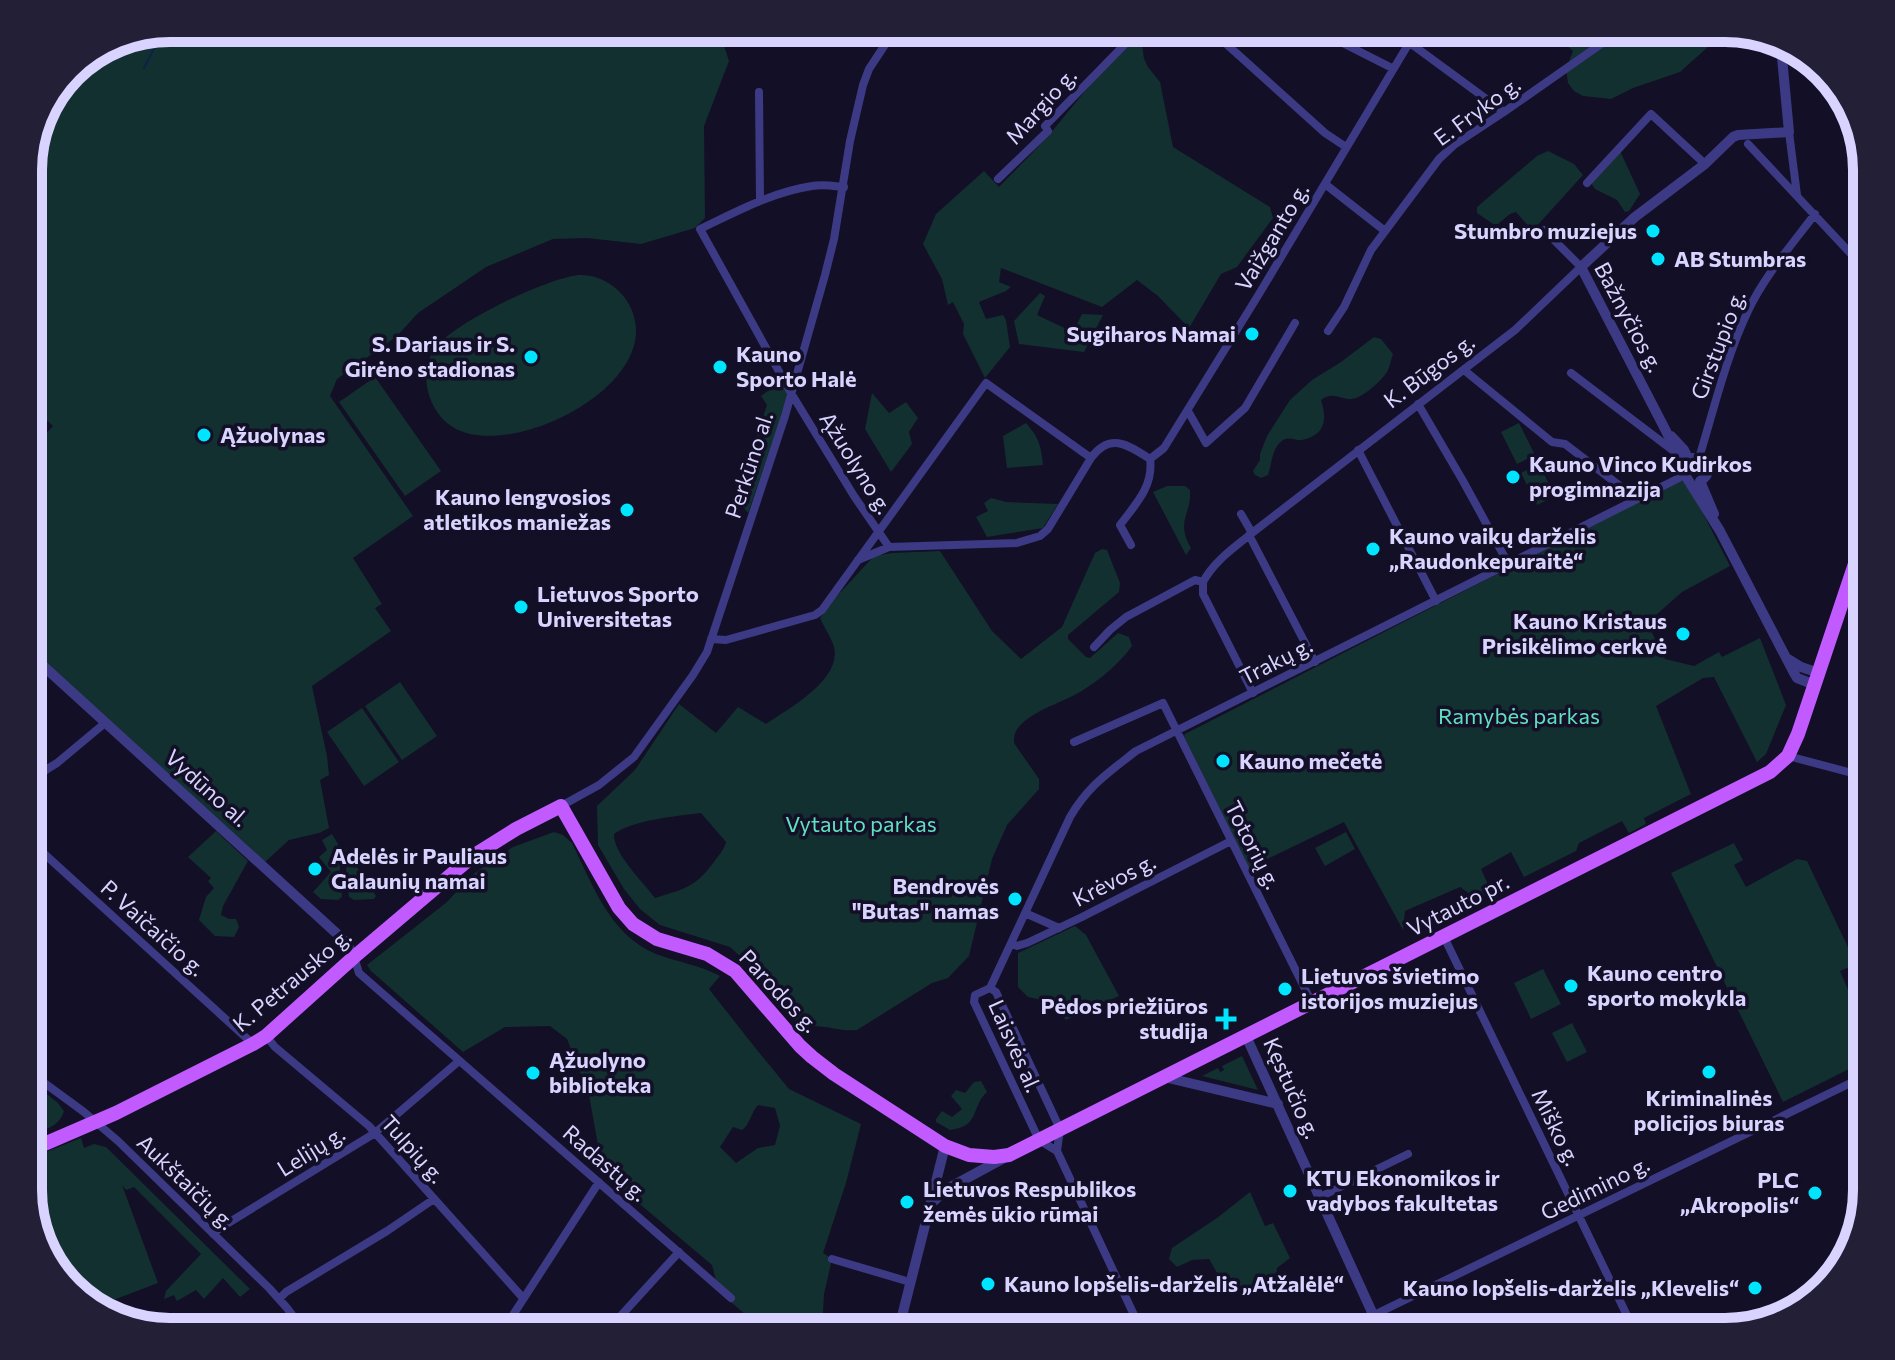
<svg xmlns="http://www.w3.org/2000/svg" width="1895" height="1360" font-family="Commissioner,sans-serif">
<rect width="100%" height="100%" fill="#130f26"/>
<path fill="#12302f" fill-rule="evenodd" d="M170 28H718L729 61 704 126 705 218 695 228 641 244 587 238 553 239 486 267 418 313 397 336 337 379 330 396 413 516 353 558 382 604 375 608 391 631 312 686 327 756 329 775 320 780 329 828 319 833 289 840 265 862 28 647V452L53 426 42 416 28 429V160L43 107 76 63Z
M1558 28H1726L1728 29 1680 72 1633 88 1611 99 1583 96 1574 91 1568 83 1566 69 1573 51 1554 34Z
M1141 37 1144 59 1148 67 1160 82 1173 147 1270 207 1273 218 1237 267 1221 274 1189 328 1158 296 1137 280 1102 307 1001 268 999 282 1011 287 1006 291 979 302 986 319 1003 315 1006 320 1010 347 985 378 963 334 964 324 953 302 948 305 942 279 923 244 936 214 984 171 999 187C1014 171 1031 155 1046 138 1076 105 1103 62 1141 37Z
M1548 151 1574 164 1583 175 1534 229H1531L1516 212 1510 214 1498 224H1493L1477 213V207L1537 156Z
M1620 151 1640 194 1629 211 1625 212 1617 200 1595 189 1590 182Z
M578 275C596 274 614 283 625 298 682 379 502 470 447 423 426 405 418 369 437 346 457 321 546 279 578 275Z
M1040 293 1045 296 1037 315 1073 332 1082 314 1103 315 1084 352 1019 344 1014 321Z
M1374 337 1381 339 1393 354C1391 359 1390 367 1387 372 1381 381 1363 398 1351 399 1339 399 1332 391 1321 400 1327 419 1326 435 1302 440 1295 441 1290 436 1283 440 1272 447 1272 464 1268 475L1261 478 1255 475 1253 471 1260 460V454L1267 436 1290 400 1312 380 1341 362Z
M375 377 441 471 405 496 339 402Z
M780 382 789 394 748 513 736 497 767 405 761 396Z
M872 393 889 413 906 402 918 418 909 432 912 444 891 472 865 429Z
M1026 423C1039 438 1041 445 1043 465L1007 468 1003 436Z
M1519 423 1535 455 1517 464 1501 432Z
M1539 464 1555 496 1537 505 1521 473Z
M1683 481 1687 482 1730 566 1682 592 1647 623 1665 659 1694 666 1719 652 1722 657 1760 638 1786 705 1766 754 1757 762 1714 677 1703 678 1656 706 1691 794 1644 818 1646 824 1629 833 1622 821 1579 843 1576 851 1524 877 1511 852 1481 869 1492 893 1477 899 1460 887 1405 911 1403 930 1344 822 1249 868 1184 736 1185 734 1677 482Z
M1167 486H1185L1190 490C1192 515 1175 520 1191 548L1186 555 1153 492Z
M991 498 1006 502 1058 504 1043 528 987 537 976 517 988 511 984 503Z
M1102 549 1107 550 1120 583 1119 592 1068 635V639L1086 657 1090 658 1118 633 1129 637 1132 646C1119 664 1100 680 1080 692 1062 703 1027 712 1016 731 1014 735 1014 739 1014 743L1039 779V789L1007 825 992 859 969 956 948 978 932 983 857 1030C839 1032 822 1023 800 1027L745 961 730 947 660 925 640 909 624 889 598 845 597 806 635 770 679 704 716 733 738 707 766 724C789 708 842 680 834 647 831 637 824 627 820 618L836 597 874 556 892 553 940 551 992 631 1021 659 1062 627 1095 553ZM701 813 726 842C724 849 721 853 716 859 696 887 687 888 655 898 643 882 613 853 614 834 633 820 677 816 701 813Z
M400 682 437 736 402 760 365 706Z
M362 708 399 762 364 786 327 732Z
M216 831 248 861 223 906 221 915 229 919H236L239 927 234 937 215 936 199 920 206 897 214 888 208 881 211 878 188 857Z
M554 832 563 835 572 843C593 885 609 934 656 954 677 962 700 965 720 976L709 989 753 1045 789 1089 861 1124 846 1183 823 1253 832 1259 824 1294 822 1332H752V1320L719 1292 712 1265 603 1173 589 1095 567 1039 550 1026 505 1027 463 1052 371 971 367 965 447 902 471 876 491 861 513 847ZM758 1105 775 1108 780 1126 775 1145 758 1148 736 1163 720 1147 733 1127 742 1130C750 1125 751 1112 758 1105Z
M1346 832 1355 849 1325 866 1315 848Z
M332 834 338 844 342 897 338 900 321 899 313 892 331 872 319 857 327 850 322 840Z
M1734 843 1743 860 1734 865 1746 887 1797 859 1807 861 1856 964 1840 971 1867 1034V1060L1783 1102 1671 873Z
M345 849 376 896 374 899 354 900 349 897 344 850Z
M1075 926 1086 935 1119 996 1066 1020 1051 1002 1028 997 1018 987V953Z
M1543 969 1561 1004 1531 1019 1514 983Z
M1572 1023 1587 1052 1567 1062 1552 1033Z
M1242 1056 1258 1090 1202 1076 1218 1068 1220 1072 1224 1070 1222 1066Z
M28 1080 57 1102 64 1111C59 1128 44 1129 28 1135Z
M981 1081 987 1092C970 1108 981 1126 950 1130L936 1122V1119L942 1111 952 1117 962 1109 951 1096 956 1090 965 1093 974 1082Z
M81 1138 84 1148 94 1144 106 1147 250 1289 240 1297 223 1278 204 1299 196 1290 177 1301 174 1295 164 1299 166 1291 201 1254 134 1187 126 1190 122 1185 158 1283 95 1307 85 1303 82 1296 78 1297 43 1253 28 1199V1159Z
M1250 1192 1265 1226 1273 1223 1290 1258 1277 1268 1276 1277 1243 1292 1223 1283 1209 1259 1192 1260 1177 1267 1169 1259 1172 1248 1217 1218Z"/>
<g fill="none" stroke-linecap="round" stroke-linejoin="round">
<path stroke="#0c2248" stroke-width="2" d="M144 68 163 31"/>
<path stroke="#3d3a85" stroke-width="8" d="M1185 28 1223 41 1325 133 1346 147
M1313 28 1392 68
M1410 43 1504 112
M759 92 760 201
M1789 132 1797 195
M1748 144 1867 271
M998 179 1048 131 1045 126 1132 37 1149 28
M1587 183 1651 114 1705 164
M1325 184 1385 231
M844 187C834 186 822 184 812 186 772 192 736 212 700 229L791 393 854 496 889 547
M1328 331 1344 307 1371 250 1439 159 1454 145 1504 112 1624 28
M1464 370 1552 442 1565 444 1637 499
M1571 373 1675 452
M1418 404 1463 481 1509 565
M1188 411 1206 443 1245 408 1295 323
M1358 450 1436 601
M1699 458C1714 409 1726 357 1748 311 1763 278 1793 243 1815 214
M1241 514 1252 533
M1249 535 1315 662
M1131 545 1120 525C1135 505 1154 486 1150 459
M858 560 889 547 1017 543 1040 536 1048 529 1091 458
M1203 582V594L1253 693
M711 639 726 640 815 615 822 610 986 383 1091 458C1110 432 1128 445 1150 459L1164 448 1259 294 1418 28
M1094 647 1110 630 1126 617 1195 580 1203 582C1214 561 1234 548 1252 533L1489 350 1515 330 1581 267 1544 230
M1074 742 1163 703 1312 1003
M1788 756 1867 777
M28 781 57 763 105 723
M561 806 599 785 634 757 693 675 707 652 785 416 825 275 834 239 850 141 863 85 869 69 896 28
M28 839 253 1044
M1025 913 1059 928
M1444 937 1635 1332
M1011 943 1017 946 1027 943 1082 917 1231 841
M354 957 359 973 731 1298
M990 988 1070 817C1089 785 1108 773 1136 751L1685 475
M990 988 996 992 1060 1129 1057 1151 1142 1332
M990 988 975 995 974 1002 1039 1140 1057 1151
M266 1036 275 1047 369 1126 523 1298
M28 1071 84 1112 118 1141 269 1288 287 1308 305 1332
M1320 1197 1408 1154
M213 1234 220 1228 375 1133 459 1061
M832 1259 910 1282
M279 1299 286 1292 387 1231 434 1199
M305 1332 314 1329 319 1332
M502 1332 599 1182
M606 1332 679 1252
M1339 1332 1867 1075"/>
<path stroke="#3d3a85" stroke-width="10" d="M1781 47 1789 132 1738 135 1733 137 1705 164 1635 217 1581 267 1666 431C1672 444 1683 463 1685 475L1720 531 1794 673 1797 678 1815 685
M1671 436 1684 450 1689 460
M1684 468 1687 462 1692 458 1702 460C1710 467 1710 476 1700 481
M1700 481 1714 514
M28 652 346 942 354 957
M1788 659 1801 667 1819 673
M1246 1036 1381 1332
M1164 1077 1278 1104
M933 1202 945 1190 1004 1158
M898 1332 945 1146"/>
<path stroke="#c25bff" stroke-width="14" d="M28 1151 116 1113 253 1044 266 1036 354 957 473 856 516 829 561 806 619 908 633 924 657 939 707 954 735 971 800 1046 812 1057 834 1074 945 1146 969 1155 994 1157 1009 1155 1770 772 1788 756 1798 734 1867 528"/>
</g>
<g fill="#00e5ff" stroke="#130f26" stroke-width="3">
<circle cx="1653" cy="231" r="8"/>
<circle cx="1658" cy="259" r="8"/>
<circle cx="1252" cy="334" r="8"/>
<circle cx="531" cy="357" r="8"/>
<circle cx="720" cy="367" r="8"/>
<circle cx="204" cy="435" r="8"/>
<circle cx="1513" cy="477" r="8"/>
<circle cx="627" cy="510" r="8"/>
<circle cx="1373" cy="549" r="8"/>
<circle cx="521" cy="607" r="8"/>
<circle cx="1683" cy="634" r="8"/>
<circle cx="1223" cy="761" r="8"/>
<circle cx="315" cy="869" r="8"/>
<circle cx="1015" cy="899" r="8"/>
<circle cx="1571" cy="986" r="8"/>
<circle cx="1285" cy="989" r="8"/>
<path d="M1222 1007h8v8h8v8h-8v8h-8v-8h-8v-8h8z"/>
<circle cx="1709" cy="1072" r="8"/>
<circle cx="533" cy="1073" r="8"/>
<circle cx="1290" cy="1191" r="8"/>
<circle cx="1815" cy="1193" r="8"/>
<circle cx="907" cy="1202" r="8"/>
<circle cx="988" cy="1284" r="8"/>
<circle cx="1755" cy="1288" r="8"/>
</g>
<g text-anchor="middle" stroke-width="7" stroke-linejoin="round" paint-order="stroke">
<g font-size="22" fill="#d9d4ff" stroke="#130f26">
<text transform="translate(1041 106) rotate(-48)" y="8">Margio g.</text>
<text transform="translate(1477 111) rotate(-36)" y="8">E. Fryko g.</text>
<text transform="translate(1272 237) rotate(-59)" y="8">Vaižganto g.</text>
<text transform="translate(1629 317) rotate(62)" y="8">Bažnyčios g.</text>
<text transform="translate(1718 345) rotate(-69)" y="8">Girstupio g.</text>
<text transform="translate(1429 371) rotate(-37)" y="8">K. Būgos g.</text>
<text transform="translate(856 463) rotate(58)" y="8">Ąžuolyno g.</text>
<text transform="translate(749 465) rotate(-72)" y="8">Perkūno al.</text>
<text transform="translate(1276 661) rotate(-27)" y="8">Trakų g.</text>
<text transform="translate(207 788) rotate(42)" y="8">Vydūno al.</text>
<text transform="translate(1253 845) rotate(63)" y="8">Totorių g.</text>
<text transform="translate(1114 880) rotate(-27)" y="8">Krėvos g.</text>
<text transform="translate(1458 905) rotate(-27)" y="8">Vytauto pr.</text>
<text transform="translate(153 928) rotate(42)" y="8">P. Vaičaičio g.</text>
<text transform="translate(292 980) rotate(-40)" y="8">K. Petrausko g.</text>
<text transform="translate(779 991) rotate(47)" y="8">Parodos g.</text>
<text transform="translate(1015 1046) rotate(66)" y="8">Laisvės al.</text>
<text transform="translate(1292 1088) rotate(66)" y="8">Kęstučio g.</text>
<text transform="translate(1556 1127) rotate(64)" y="8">Miško g.</text>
<text transform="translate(413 1149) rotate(48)" y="8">Tulpių g.</text>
<text transform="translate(311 1151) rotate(-32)" y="8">Lelijų g.</text>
<text transform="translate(605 1163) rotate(41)" y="8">Radastų g.</text>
<text transform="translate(186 1182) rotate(44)" y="8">Aukštaičių g.</text>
<text transform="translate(1595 1188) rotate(-26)" y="8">Gedimino g.</text>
</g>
<g font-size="22" font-weight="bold" fill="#d9d4ff" stroke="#130f26" text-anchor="start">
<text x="1637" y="239" text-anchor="end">Stumbro muziejus</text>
<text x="1674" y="267">AB Stumbras</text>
<text x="1236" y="342" text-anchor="end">Sugiharos Namai</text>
<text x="515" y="352" text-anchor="end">S. Dariaus ir S.<tspan x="515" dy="25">Girėno stadionas</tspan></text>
<text x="736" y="362">Kauno<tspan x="736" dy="25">Sporto Halė</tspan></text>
<text x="220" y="443">Ąžuolynas</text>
<text x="1529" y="472">Kauno Vinco Kudirkos<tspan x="1529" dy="25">progimnazija</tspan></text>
<text x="611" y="505" text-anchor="end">Kauno lengvosios<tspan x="611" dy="25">atletikos maniežas</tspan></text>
<text x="1389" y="544">Kauno vaikų darželis<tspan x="1389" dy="25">„Raudonkepuraitė“</tspan></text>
<text x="537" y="602">Lietuvos Sporto<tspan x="537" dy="25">Universitetas</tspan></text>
<text x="1667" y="629" text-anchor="end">Kauno Kristaus<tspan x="1667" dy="25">Prisikėlimo cerkvė</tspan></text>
<text x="1239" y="769">Kauno mečetė</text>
<text x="331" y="864">Adelės ir Pauliaus<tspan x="331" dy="25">Galaunių namai</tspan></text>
<text x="999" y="894" text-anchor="end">Bendrovės<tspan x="999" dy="25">"Butas" namas</tspan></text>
<text x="1587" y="981">Kauno centro<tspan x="1587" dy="25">sporto mokykla</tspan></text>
<text x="1301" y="984">Lietuvos švietimo<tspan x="1301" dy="25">istorijos muziejus</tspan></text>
<text x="1208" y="1014" text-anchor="end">Pėdos priežiūros<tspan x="1208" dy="25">studija</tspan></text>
<text x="549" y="1068">Ąžuolyno<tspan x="549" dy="25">biblioteka</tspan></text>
<text x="1709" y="1106" text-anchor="middle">Kriminalinės<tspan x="1709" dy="25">policijos biuras</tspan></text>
<text x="1306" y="1186">KTU Ekonomikos ir<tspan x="1306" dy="25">vadybos fakultetas</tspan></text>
<text x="1799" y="1188" text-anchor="end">PLC<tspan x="1799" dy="25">„Akropolis“</tspan></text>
<text x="923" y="1197">Lietuvos Respublikos<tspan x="923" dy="25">žemės ūkio rūmai</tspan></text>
<text x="1004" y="1292">Kauno lopšelis-darželis „Atžalėlė“</text>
<text x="1739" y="1296" text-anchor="end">Kauno lopšelis-darželis „Klevelis“</text>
</g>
<g font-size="22" fill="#5fe0c0" stroke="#130f26">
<text x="1519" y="724">Ramybės parkas</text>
<text x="861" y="832">Vytauto parkas</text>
</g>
</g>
<path d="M0 0H1895V1360H0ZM170 42H1725A128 128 0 0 1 1853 170V1190A128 128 0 0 1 1725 1318H170A128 128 0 0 1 42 1190V170A128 128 0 0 1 170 42Z" fill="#231f37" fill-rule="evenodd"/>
<path fill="none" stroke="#d9d4ff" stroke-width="10" d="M170 42H1725A128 128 0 0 1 1853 170V1190A128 128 0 0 1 1725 1318H170A128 128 0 0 1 42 1190V170A128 128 0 0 1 170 42Z"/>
</svg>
